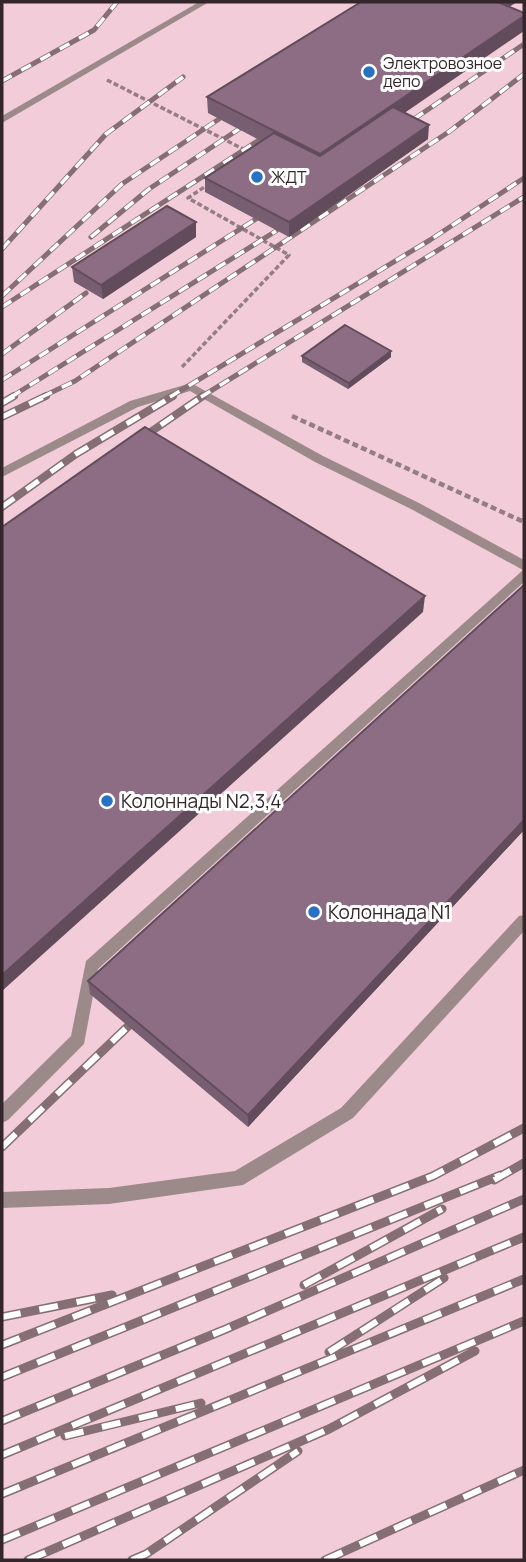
<svg xmlns="http://www.w3.org/2000/svg" width="526" height="1562" font-family="Manrope,sans-serif">
<rect width="100%" height="100%" fill="#fcdce5"/>
<path fill="#f2ccd8" d="M2 2H524V1560H2Z"/>
<g fill="none" stroke-linecap="round" stroke-linejoin="round">
<path stroke="#947d84" stroke-width="3.5" stroke-dasharray="5 2.5" stroke-linecap="butt" d="M107 80 249 152
M182 367 289 255 188 198 209 184"/>
<path stroke="#947d84" stroke-width="4.5" stroke-dasharray="6 3.5" stroke-linecap="butt" d="M292 416 524 522"/>
<path fill="#9c8a8a" fill-rule="evenodd" d="M199 2H209L2 123V116Z
M191 383 323 456 419 503 524 560V582L98 969 84 1044 8 1120 2 1123V1104L71 1036 86 961 523 570 411 509 315 462 190 391 138 407 2 477V468L130 401Z
M524 915V931L353 1118 243 1185 109 1204 2 1208V1192L109 1188 235 1171 341 1108 519 916Z"/>
<g stroke="#856f75" stroke-width="5">
<path id="rail-far2" d="M2 81 94 30 117 2
M414 119 524 44
M91 237 149 189 239 129
M2 249 106 134 183 77
M2 296 122 184 219 119
M2 307 259 140
M2 354 86 293
M2 380 256 219
M11 397 276 231
M42 397 75 381 450 131 524 74
M170 397 430 240 524 178
M201 397 524 197"/>
</g>
<g stroke="#856f75" stroke-width="8">
<path id="rail-far1" d="M2 403 14 396
M2 417 46 396
M136 442 203 396
M2 507 76 454 173 396"/>
</g>
<g stroke="#856f75" stroke-width="9">
<path id="rail" d="M2 1147 143 1012
M494 1180 524 1163
M304 1285 442 1209
M2 1317 112 1295
M2 1345 433 1176 524 1128
M329 1352 444 1278
M2 1377 501 1175
M2 1421 226 1329 524 1199
M65 1436 201 1403
M2 1455 524 1237
M2 1494 524 1279
M2 1540 524 1321
M28 1560 329 1429 475 1351
M132 1560 146 1554 298 1451
M325 1560 524 1470"/>
</g>
<use href="#rail-far2" stroke="#fff" stroke-width="3.5" stroke-dasharray="11" stroke-linecap="butt"/>
<use href="#rail-far1" stroke="#fff" stroke-width="5" stroke-dasharray="15" stroke-linecap="butt"/>
<use href="#rail" stroke="#fff" stroke-width="6" stroke-dasharray="19" stroke-linecap="butt"/>
</g>
<path fill="#785e71" d="M509 6 404 113 428 139 289 237 205 192V178L261 141 208 113 207 97Z
M196 237 103 299 74 282 72 267Z
M391 351V357L348 389 302 362V356Z
M524 585V830L248 1127 90 994 88 981Z"/>
<path fill="#624c5c" d="M496 2H517L494 17Z
M524 16V31L320 171V154Z
M429 125 428 139 289 237V222Z
M196 222V237L103 299 101 285Z
M391 351V357L348 389 349 383Z
M425 596 423 612 2 991V975Z
M524 820V830L248 1127V1115Z"/>
<path fill="#8c6d83" stroke="#624c5c" stroke-width="2" d="M361 2H498L524 13V16L320 154 207 97Z
M393 107 429 125 289 222 205 178 274 133 320 156Z
M167 206 196 222 101 285 72 267Z
M345 325 391 351 349 383 302 356Z
M145 427 425 596 2 975V527Z
M524 585V820L248 1115 88 981Z"/>
<g fill="#2772c2" stroke="#fff" stroke-width="2.5">
<circle cx="369" cy="72" r="7"/>
<circle cx="257" cy="177" r="7"/>
<circle cx="107" cy="801" r="7"/>
<circle cx="314" cy="912" r="7"/>
</g>
<g text-anchor="middle" stroke-width="6" stroke-linejoin="round" paint-order="stroke">
<g font-size="16" fill="#34262a" stroke="#fff" text-anchor="start">
<text x="383" y="69">Электровозное<tspan x="383" dy="18">депо</tspan></text>
<text x="271" y="183">ЖДТ</text>
</g>
<g font-size="19" fill="#34262a" stroke="#fff" text-anchor="start">
<text x="121" y="808">Колоннады N2,3,4</text>
<text x="328" y="919">Колоннада N1</text>
</g>
</g>
<rect width="526" height="1562" fill="none" stroke="#34262a" stroke-width="7"/>
</svg>
